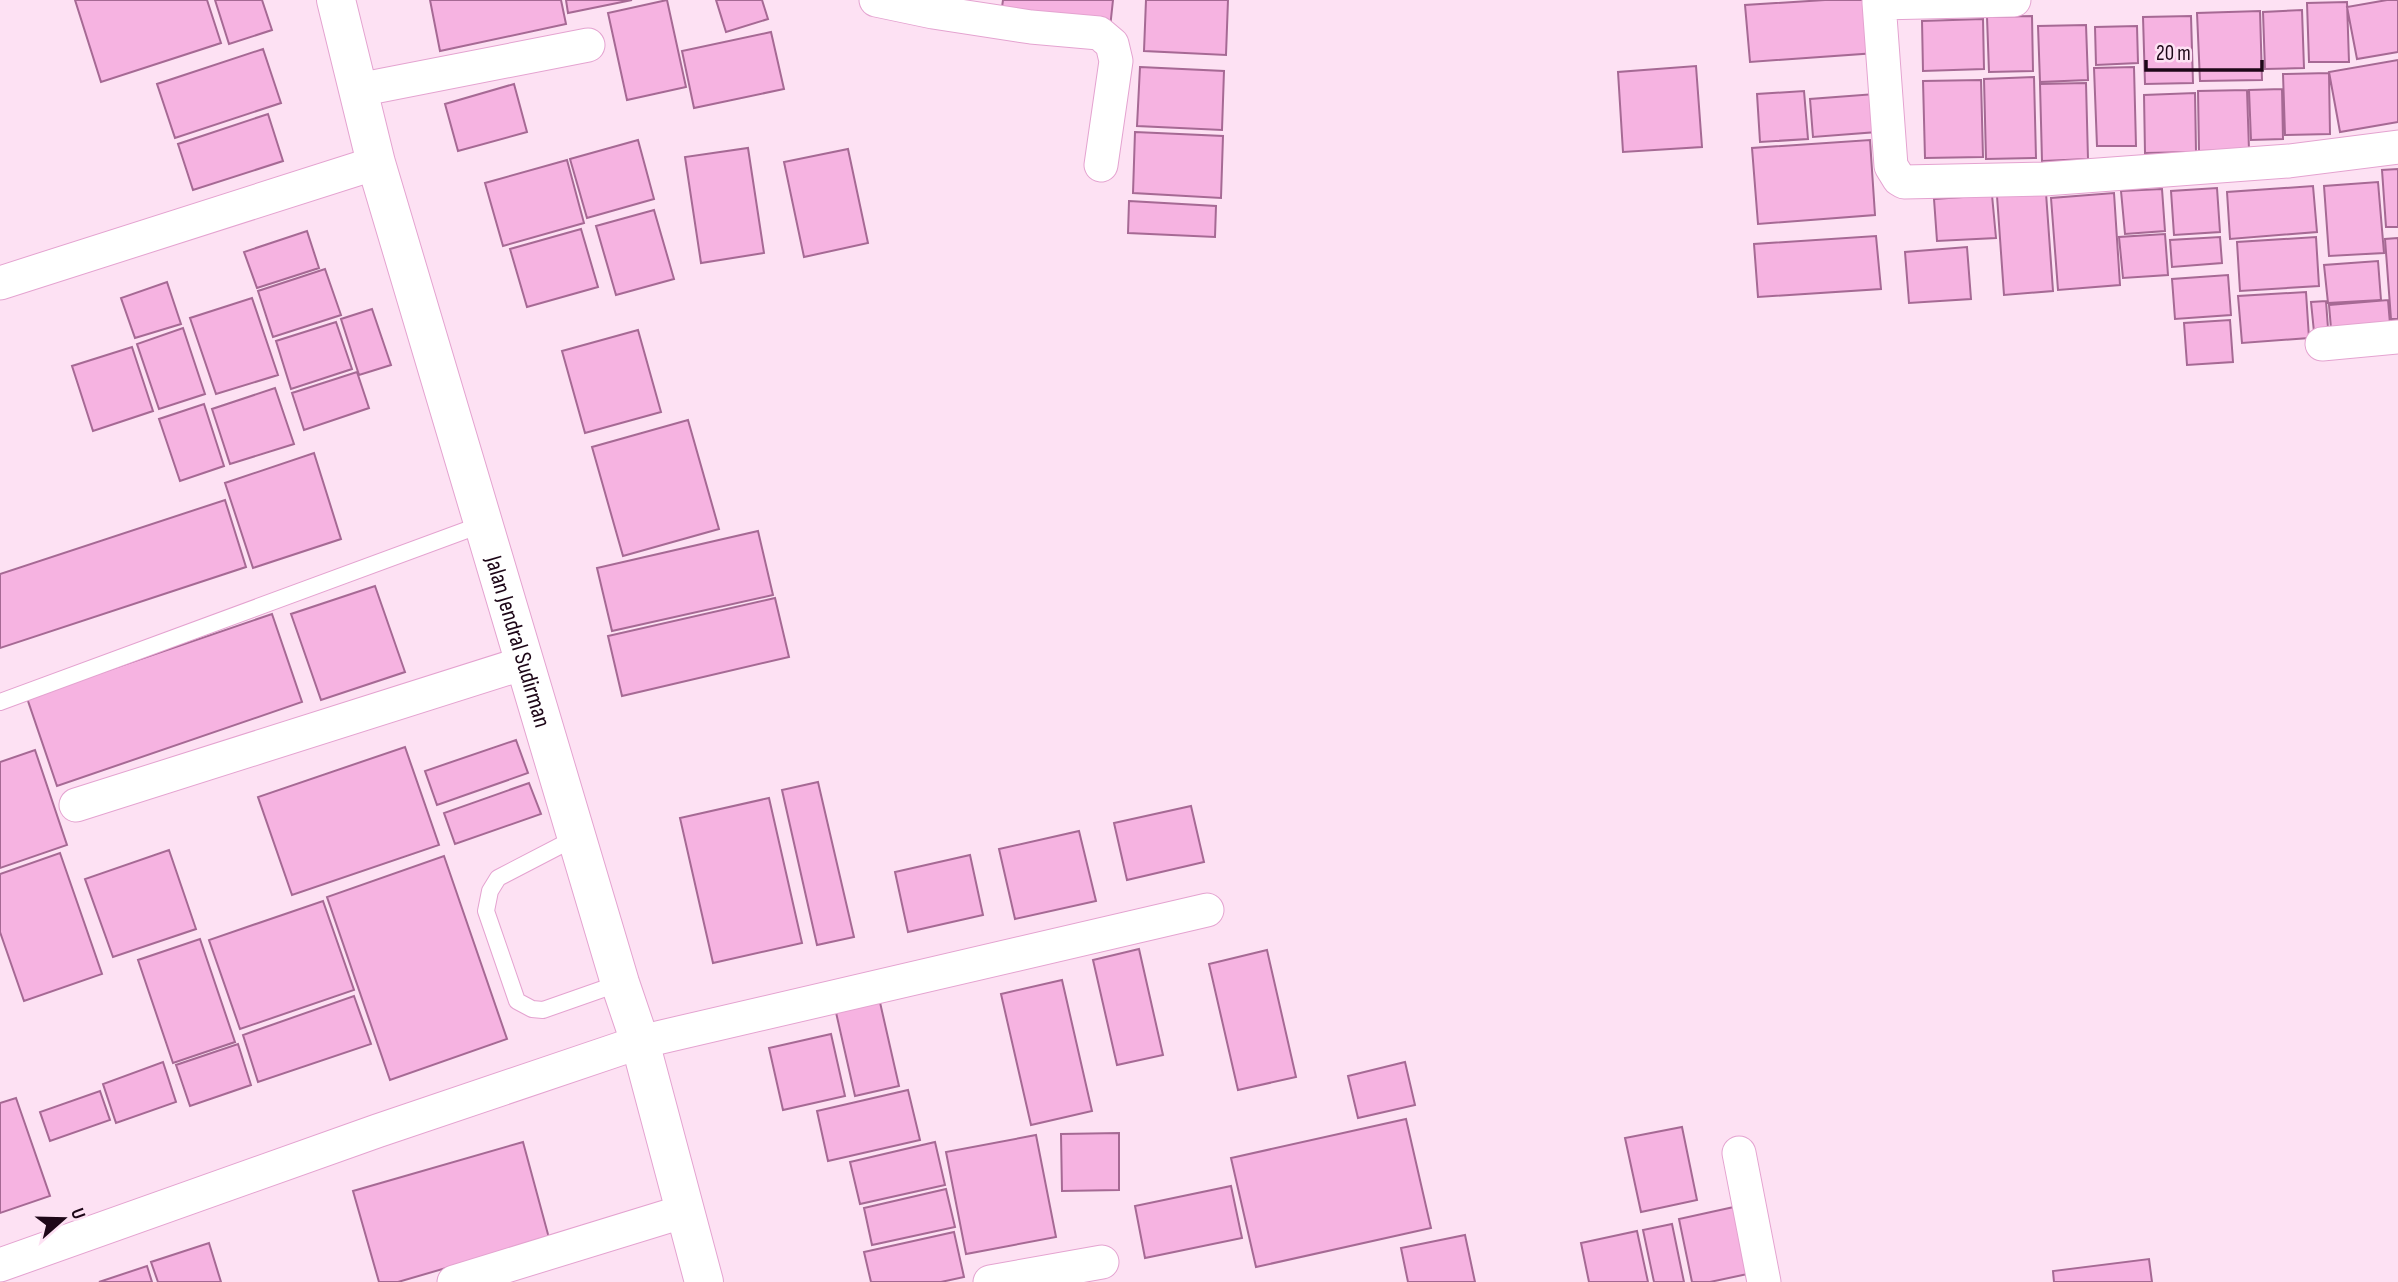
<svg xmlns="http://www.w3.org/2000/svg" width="2398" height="1282" font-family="'Sofia Sans Condensed',sans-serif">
<rect width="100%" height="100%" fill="#fde1f3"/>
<path fill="#f6b3e1" stroke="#a66994" stroke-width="2" d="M75 0H207L221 43 101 82Z
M215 0H262L272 30 229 44Z
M430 0H561L566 24 440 51Z
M566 0H632L568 13Z
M667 0 686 87 627 100 608 13Z
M716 0H762L768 19 726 32Z
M1003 0H1113L1110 28 1001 14Z
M1146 0H1228L1226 55 1144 51Z
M1825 0H1872L1876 53 1750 62 1745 5Z
M2387 0H2398V52L2357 59 2347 7Z
M2347 2 2349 62H2309L2307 3Z
M2302 10 2304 68 2265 69 2263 12Z
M2260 11 2262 80 2200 81 2197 13Z
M2032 16 2033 71 1989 72 1987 17Z
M2191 16 2193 83 2145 84 2143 17Z
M1983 19 1984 69 1923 71 1922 21Z
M2086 25 2088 80 2040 82 2038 26Z
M2137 26 2138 63 2096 65 2095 27Z
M771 32 784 89 694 108 682 51Z
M263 49 281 103 175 138 157 84Z
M2398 60V122L2340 132 2329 72Z
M1696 66 1702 147 1623 152 1618 72Z
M1140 67 1224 71 1222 130 1137 126Z
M2134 67 2136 146H2097L2094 68Z
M2329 73 2330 134 2285 135 2283 74Z
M2034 77 2036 158 1986 159 1984 79Z
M1981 80 1983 157 1925 158 1923 81Z
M2086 83 2088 159 2042 161 2040 84Z
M514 84 527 132 458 151 445 104Z
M2282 89 2283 139 2251 140 2249 90Z
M2247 90 2249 150 2199 151 2198 91Z
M1804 91 1808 139 1760 142 1757 94Z
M2195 93 2196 152 2145 153 2144 95Z
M1875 94 1877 132 1813 137 1810 99Z
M268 114 283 161 193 190 178 144Z
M1135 132 1223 136 1221 198 1133 193Z
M638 140 654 199 587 218 570 159Z
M1870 140 1875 215 1758 224 1752 148Z
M748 148 764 253 701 263 685 157Z
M848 149 868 243 804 257 784 162Z
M567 160 584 223 503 246 485 183Z
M2398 169V227H2386L2382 170Z
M2378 182 2384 253 2329 256 2324 186Z
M2313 186 2317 232 2230 239 2227 192Z
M2217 188 2220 232 2174 235 2171 191Z
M2162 189 2165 231 2125 234 2121 191Z
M2046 193 2053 291 2004 295 1997 196Z
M2114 193 2120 285 2058 290 2051 198Z
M1992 195 1996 238 1937 241 1934 199Z
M1129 201 1216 206 1215 237 1128 233Z
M654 210 674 279 616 295 596 226Z
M581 229 598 287 527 307 510 249Z
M307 231 319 268 257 288 244 252Z
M2165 234 2168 275 2123 278 2119 237Z
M1876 236 1881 289 1758 297 1754 244Z
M2220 237 2222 263 2172 267 2170 240Z
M2316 237 2319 286 2240 291 2237 242Z
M2398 238V319H2391L2385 239Z
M1967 247 1971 299 1909 303 1905 252Z
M2378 261 2381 300 2328 303 2324 265Z
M325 269 341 315 273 337 258 291Z
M2228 275 2231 315 2175 319 2172 279Z
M167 282 181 324 135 338 121 298Z
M2306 292 2309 338 2242 343 2238 296Z
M252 298 278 375 216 394 190 318Z
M2388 300 2391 336 2332 340 2329 305Z
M2326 301 2329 342H2315L2311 302Z
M372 309 391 365 359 375 341 319Z
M2230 320 2233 362 2187 365 2184 323Z
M336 322 352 369 291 389 276 341Z
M183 328 205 394 159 409 137 344Z
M638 330 661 412 585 433 562 351Z
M132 347 153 411 93 431 72 366Z
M357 372 369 408 304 430 292 393Z
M275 388 294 444 230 464 212 409Z
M204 404 224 466 180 481 159 419Z
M688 420 719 529 623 556 592 447Z
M314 453 341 539 253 568 225 483Z
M225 500 246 567 0 648V574Z
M758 531 773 595 612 631 597 568Z
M375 586 405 672 321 700 291 614Z
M775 598 789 657 622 696 608 636Z
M272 614 302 702 57 786 27 698Z
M516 740 528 773 437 805 425 771Z
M405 747 439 845 292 895 258 797Z
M35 750 67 845 0 868V762Z
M818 782 854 937 817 945 782 790Z
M529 783 541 814 455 844 444 813Z
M769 798 802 943 713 963 680 818Z
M1191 806 1204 862 1127 880 1114 823Z
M1079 831 1096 901 1015 919 999 849Z
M169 850 196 929 113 957 85 879Z
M60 853 102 974 24 1001 0 932V874Z
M970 855 983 915 908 932 895 872Z
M444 856 507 1039 390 1080 327 897Z
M323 901 354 990 240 1029 209 940Z
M200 939 235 1042 173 1063 138 960Z
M1139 949 1163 1055 1117 1065 1093 960Z
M1267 950 1296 1077 1238 1090 1209 964Z
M1062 980 1092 1111 1031 1125 1001 994Z
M354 996 371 1044 258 1082 243 1035Z
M879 998 899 1086 855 1096 835 1008Z
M831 1034 845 1096 783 1110 769 1048Z
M238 1044 251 1085 190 1106 176 1065Z
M163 1062 176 1102 116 1123 103 1084Z
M1405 1062 1415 1105 1358 1118 1348 1076Z
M908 1090 920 1140 828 1161 817 1111Z
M100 1091 110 1120 50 1141 40 1112Z
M16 1098 50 1196 0 1213V1103Z
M1406 1119 1431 1228 1256 1267 1231 1158Z
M1682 1127 1697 1200 1641 1212 1625 1138Z
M1119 1133V1190L1062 1191 1061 1134Z
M1036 1135 1056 1237 966 1254 946 1152Z
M523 1142 549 1238 398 1282H379L353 1191Z
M935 1142 945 1185 860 1204 850 1162Z
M1231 1186 1242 1238 1145 1258 1135 1206Z
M946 1189 955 1227 872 1245 864 1208Z
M1743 1205 1757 1272 1710 1282H1692L1679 1219Z
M1672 1224 1684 1282H1654L1643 1230Z
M1637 1231 1648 1282H1589L1581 1243Z
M954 1232 964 1277 941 1282H871L864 1252Z
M1465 1235 1475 1282H1408L1401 1248Z
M209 1243 221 1282H158L151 1262Z
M2149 1259 2152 1282H2054L2053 1271Z
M147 1266 152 1282H99Z"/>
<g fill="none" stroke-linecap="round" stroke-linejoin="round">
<g stroke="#e4a3d0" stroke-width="18">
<path id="service" d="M0 702 483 524
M577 837 498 878 490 891 486 911 517 1001 532 1009 543 1010 620 983"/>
</g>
<g stroke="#e4a3d0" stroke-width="35">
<path id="minor" d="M876 0 933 12 1031 27 1099 33 1112 44 1116 61 1101 165
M1879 0V3L2014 0
M1879 3 1891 166 1899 179 1904 182 2044 179 2289 161 2398 147
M358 90 588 45
M0 283 376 163
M2322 344 2398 337
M76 805 524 663
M1739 1153 1764 1282
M0 1265 377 1131 640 1042 1207 910
M454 1282 685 1211
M990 1282 1102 1262"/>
</g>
<g stroke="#e4a3d0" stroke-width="40">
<g id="tertiary">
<path id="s1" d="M336 0 376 163 620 983 640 1042 704 1282"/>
</g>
</g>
<use href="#service" stroke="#fff" stroke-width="16"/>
<use href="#minor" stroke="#fff" stroke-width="33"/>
<use href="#tertiary" stroke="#fff" stroke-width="38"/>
</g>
<g text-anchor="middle" stroke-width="6" stroke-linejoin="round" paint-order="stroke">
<g font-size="24" fill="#1e0718" stroke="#fde1f3">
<text dy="8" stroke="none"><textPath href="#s1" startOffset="667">Jalan Jendral Sudirman</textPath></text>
</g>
</g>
<g transform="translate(63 1219) rotate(70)" stroke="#fde1f3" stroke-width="5" paint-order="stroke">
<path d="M0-5L12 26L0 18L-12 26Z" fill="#1e0718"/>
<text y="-10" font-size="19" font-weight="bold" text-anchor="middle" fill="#1e0718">U</text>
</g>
<path d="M2146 60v10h116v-10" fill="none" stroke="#1e0718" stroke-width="3.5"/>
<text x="2156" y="60" font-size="21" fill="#1e0718" stroke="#fde1f3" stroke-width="5" paint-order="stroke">20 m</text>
</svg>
